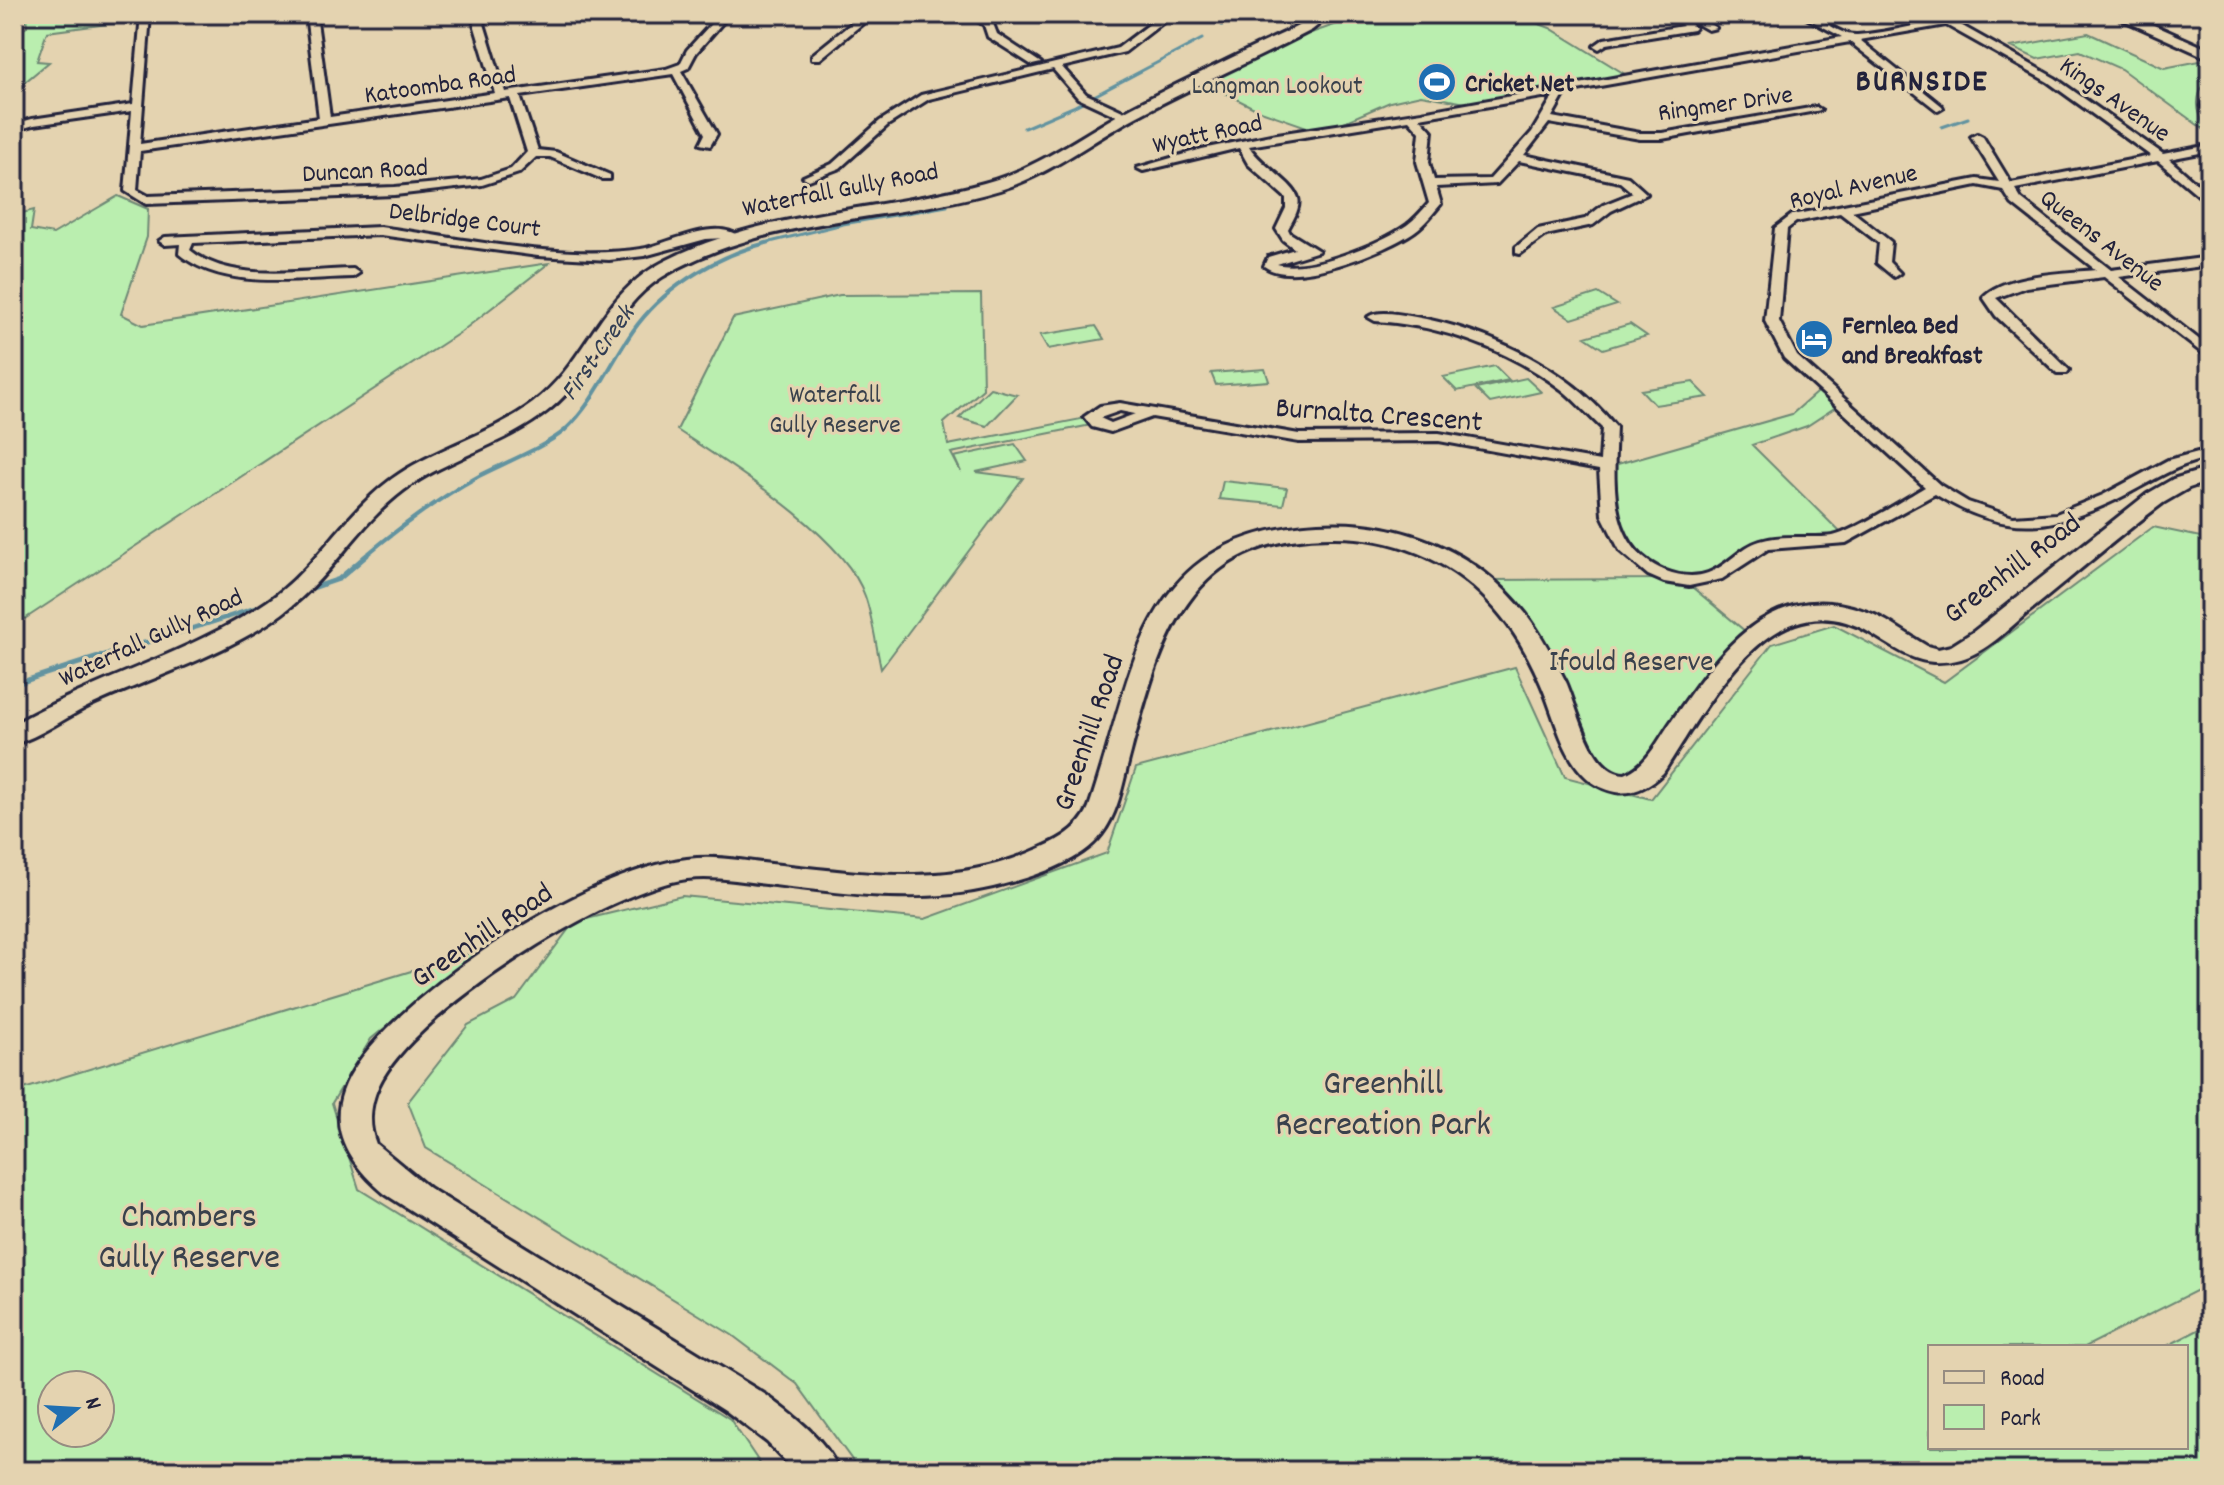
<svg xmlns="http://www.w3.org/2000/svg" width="2224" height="1485" font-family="Dekko,sans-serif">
<rect width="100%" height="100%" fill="#e4d3b0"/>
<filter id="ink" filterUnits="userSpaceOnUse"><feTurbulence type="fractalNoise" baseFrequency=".0125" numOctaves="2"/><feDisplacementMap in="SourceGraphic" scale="16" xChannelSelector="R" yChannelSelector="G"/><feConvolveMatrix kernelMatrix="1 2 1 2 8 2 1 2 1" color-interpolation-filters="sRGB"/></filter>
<g filter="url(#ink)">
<path fill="#baeeaf" stroke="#6e8875" stroke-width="2" fill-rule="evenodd" d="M26 14H145V19L47 32 37 61 49 62 14 91V34L27 27Z
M1393 14H1513L1550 28 1628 76 1477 105 1421 95 1390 102 1321 132 1258 110 1207 84 1276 45 1343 22Z
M2088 33 2164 68 2205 60 2210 62C2210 82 2197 88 2198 105 2198 113 2203 123 2206 131L2121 69 2080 51 2037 59 2011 47Z
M118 196 148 209 147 237 121 314 143 325 549 263 461 332 14 626V215L34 210 31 230 53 234Z
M1598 293 1617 305 1572 319 1554 307Z
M981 294 983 389 944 423 948 445 1091 417 1096 424 951 453 961 472 954 457 1015 444 1027 461 976 472 1023 478 881 669C876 646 873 619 865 596 844 535 731 466 677 430L733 318 840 295Z
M1630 324 1647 336 1603 349 1585 337Z
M1096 326 1104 339 1048 349 1040 335Z
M1495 366 1509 380 1457 391 1443 377Z
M1265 369 1269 381 1216 385 1211 373Z
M1526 378 1541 392 1490 403 1476 389Z
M1693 382 1708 397 1655 405 1641 390Z
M1824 386 1842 403 1807 426 1752 445 1845 537 1766 544 1731 565 1686 582 1752 637 1641 781 1600 776 1548 671 1483 580 1664 579 1621 540 1607 467 1792 414Z
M990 388 1017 395 987 426 959 418Z
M1223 481 1287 488 1283 505 1219 499Z
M2153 527 2210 539V1284L2085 1347H1930V1447H2186V1347H2165L2210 1324V1471H860L797 1384 732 1335 426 1148 408 1102 468 1025 516 1000 574 922 682 896 925 919 1107 853 1136 768 1515 667 1565 777 1651 799 1772 644 1834 625 1944 682Z
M500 944 431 990 371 1039 332 1103 359 1189 730 1419 765 1471H14V1092ZM52 1385H100V1433H52Z"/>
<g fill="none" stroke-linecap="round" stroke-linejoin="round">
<path stroke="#6293a0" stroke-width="3" d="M1222 25 1242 14
M1942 127 1968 118
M1024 128 1073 107 1202 39
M762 244 843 224 947 206"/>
<path stroke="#6293a0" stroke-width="4" d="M364 557C401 526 437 499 479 476 502 464 547 446 565 430 597 400 612 358 638 324 669 284 721 254 770 242"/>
<path stroke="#6293a0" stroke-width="5" d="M307 590 339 579 367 555
M14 685C97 655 181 634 264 605"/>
<g stroke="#22223b" stroke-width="6">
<path id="street" d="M141 14 150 15 140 144 319 118 306 14H316L330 117 495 93 471 14H481L505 92 666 69 680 64 687 50 720 14H730L696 53 688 68 681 71 717 134 710 146 700 144 705 134 673 74 520 96 538 150 556 152 610 175V179H602L550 157H536L519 173 482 185 395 195 146 204 125 191 132 111 34 125 14 131V124L32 119 133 104ZM510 98 527 152 511 169 481 179 395 187 148 196 137 190 140 151Z
M863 14H874L820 59H812V55Z
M967 14H979L992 21 997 34 1041 63 1032 65 988 37 984 25Z
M1163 14H1174L1125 52 1062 67 1086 94 1129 114V118H1121L1078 98 1053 69 929 99 888 125 840 168 809 180 803 177 832 164 880 121 921 95 1118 48Z
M1672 14H1694L1716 28 1708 30 1685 17 1695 28 1693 30 1607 44 1599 49 1594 46 1604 39 1683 26Z
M1799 14C1820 14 1838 36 1857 35 1903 32 1947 14 1994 14L1957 23 2055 78 2163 154 2210 145V151L2169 159 2210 195V205L2158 161 2015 189 2021 199 2111 270 2210 257V265L2119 277 2210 348V359L2104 277 2026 287 1996 298 2069 370 2067 373H2057L1996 316 1983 297C2005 274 2064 273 2096 270L2012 204 2003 190 1977 185 1852 211 1891 242 1889 262 1900 273 1894 277 1877 263 1879 243 1840 213 1796 222 1787 229 1779 321 1797 356 1940 485 1968 502 2013 517 2056 514 2103 495 2168 460 2198 452 2203 453V459C2176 466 2155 479 2131 492 2057 531 2008 539 1935 494L1846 543 1768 549 1722 579 1689 586 1664 582 1648 575 1620 551 1602 515 1599 470 1439 441 1299 442 1152 417 1111 432 1092 427 1084 417 1100 406 1120 403 1299 434 1439 433 1600 461 1602 428C1588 415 1576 401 1561 389 1508 349 1440 325 1375 321L1368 317C1378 310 1397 314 1410 316 1486 329 1566 366 1616 427 1614 480 1606 547 1666 571 1679 576 1695 578 1708 573 1728 566 1740 547 1760 541 1783 534 1810 539 1833 536 1851 533 1906 498 1925 487L1784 358 1765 321 1775 228 1792 215 1977 179 1999 182 1971 137 1977 134 1983 137 2011 183 2151 156 2048 82 1946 25 1860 40 1942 106 1943 108 1938 111 1850 42 1566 92 1552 117 1640 133H1662L1816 107 1821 110 1662 139H1640L1549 123 1524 155 1628 177 1647 194 1611 211 1593 225 1546 235 1520 254 1516 253V247L1538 229 1585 219 1603 205 1633 193 1620 182 1519 161 1497 184 1436 187 1441 204C1433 213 1425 224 1415 231 1387 251 1293 289 1264 266L1268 257 1295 249 1283 240 1276 229 1286 208V198L1248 164 1239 148 1143 171 1137 168 1202 149 1271 135 1422 112 1842 37ZM1554 95 1532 132 1490 179 1434 180 1429 162 1432 131 1420 118ZM1409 120 1420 132 1417 162 1429 203C1422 211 1415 219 1407 225 1380 244 1308 273 1277 264L1319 251 1290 233 1288 229C1292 221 1301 208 1298 198 1293 182 1260 165 1249 146ZM1120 411 1135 414 1111 423 1100 418Z
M2210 96V115L2202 106 2206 97Z
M380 227C460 238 562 261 641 249 669 244 715 217 740 237L734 241 725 238 706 239 644 256 609 260 538 256 380 235 193 243 190 250C232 284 302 270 353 269L359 273 353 277C297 278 225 291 179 254L180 244 165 245 159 241 165 237Z"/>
</g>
<g stroke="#22223b" stroke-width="6">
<path id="secondary" d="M138 14H162L155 18Z
M1317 14H1332L1312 30C1253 61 1192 87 1134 118 1090 142 1049 175 1000 190 889 223 765 215 662 277 612 308 596 372 550 409 506 445 449 457 404 490 361 522 334 571 293 605 238 651 154 676 89 706 64 718 40 737 14 744V724C96 678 190 654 268 601 319 566 347 508 399 474 441 446 492 434 533 403 590 359 598 294 667 260 766 210 879 212 984 183 1041 168 1089 129 1140 103 1178 83 1217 65 1256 46 1277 36 1298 28 1317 14Z
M2110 14H2129L2210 50V59Z
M2210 468V481L2189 488 2163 503C2116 538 2072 577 2026 614 2007 630 1986 652 1961 659 1923 669 1904 654 1872 634 1773 573 1708 705 1663 773 1651 785 1634 795 1616 792 1565 782 1558 721 1540 682 1527 652 1511 625 1488 601 1447 557 1390 536 1331 537 1188 538 1162 636 1131 752 1123 780 1120 810 1102 834 1080 864 1028 878 993 887 918 905 842 893 766 884 740 881 714 876 687 879 608 889 413 1012 379 1085 370 1104 368 1125 376 1144L429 1188 766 1395C793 1415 826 1439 839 1471H795L767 1442 725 1410 385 1194C341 1157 321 1116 358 1063 415 983 588 871 687 859 715 855 743 861 771 864 858 873 945 888 1029 853 1053 843 1078 833 1089 807 1136 670 1136 536 1318 524 1399 519 1476 550 1526 614 1542 635 1554 659 1566 682 1578 708 1590 773 1625 774 1648 765 1659 738 1673 719 1718 653 1771 578 1862 610 1885 617 1906 634 1927 646L1938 649 1951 646 1973 632 2147 494 2173 479Z"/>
</g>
<use href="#street" fill="#e4d3b0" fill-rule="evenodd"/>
<use href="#secondary" fill="#e4d3b0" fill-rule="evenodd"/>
</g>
</g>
<defs>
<g id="stadium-disc" transform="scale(2)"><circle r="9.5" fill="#1f6fb2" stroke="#e4d3b0"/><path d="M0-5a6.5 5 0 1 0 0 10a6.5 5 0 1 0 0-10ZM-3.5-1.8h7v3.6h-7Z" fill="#fff"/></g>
<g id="hotel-disc" transform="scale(2)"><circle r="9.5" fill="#1f6fb2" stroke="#e4d3b0"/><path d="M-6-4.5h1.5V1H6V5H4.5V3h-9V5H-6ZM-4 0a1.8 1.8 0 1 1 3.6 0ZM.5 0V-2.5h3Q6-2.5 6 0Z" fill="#fff"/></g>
</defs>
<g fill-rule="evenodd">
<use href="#stadium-disc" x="1437" y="82"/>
<use href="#hotel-disc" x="1814" y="339"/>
</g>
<g text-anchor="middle" stroke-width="6" stroke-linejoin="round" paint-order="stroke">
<g font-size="26" font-weight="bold" fill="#22223b" stroke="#e4d3b0" text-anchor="start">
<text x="1465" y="91">Cricket Net</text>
<text x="1842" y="333">Fernlea Bed<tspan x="1842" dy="30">and Breakfast</tspan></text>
</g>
<g font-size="26" fill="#22223b" stroke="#e4d3b0">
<text transform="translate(440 83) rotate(-8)" y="9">Katoomba Road</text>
<text transform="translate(2116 98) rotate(35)" y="9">Kings Avenue</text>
<text transform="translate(1725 102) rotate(-8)" y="9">Ringmer Drive</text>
<text transform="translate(1207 132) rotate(-12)" y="9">Wyatt Road</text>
<text transform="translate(365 169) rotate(-3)" y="9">Duncan Road</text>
<text transform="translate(1853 185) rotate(-13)" y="9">Royal Avenue</text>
<text transform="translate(840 188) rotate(-11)" y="9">Waterfall Gully Road</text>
<text transform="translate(465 218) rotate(7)" y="9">Delbridge Court</text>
<text transform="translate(2103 239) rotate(38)" y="9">Queens Avenue</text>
<text transform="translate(150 636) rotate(-25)" y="9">Waterfall Gully Road</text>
</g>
<g font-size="26" fill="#39414c" stroke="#e4d3b0">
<text x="1277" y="93">Langman Lookout</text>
<text x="835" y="402">Waterfall<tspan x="835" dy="30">Gully Reserve</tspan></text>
</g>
<g font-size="26" font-style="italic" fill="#323e54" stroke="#e4d3b0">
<text transform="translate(596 352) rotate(-55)" y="9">First Creek</text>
</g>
<g font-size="30" fill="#22223b" stroke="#e4d3b0">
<text transform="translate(1379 413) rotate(4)" y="10">Burnalta Crescent</text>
<text transform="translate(2011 567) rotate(-37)" y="10">Greenhill Road</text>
<text transform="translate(1087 732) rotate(-71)" y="10">Greenhill Road</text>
<text transform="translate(481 934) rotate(-34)" y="10">Greenhill Road</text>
</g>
<g font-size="30" fill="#39414c" stroke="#e4d3b0">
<text x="1631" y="670">Ifould Reserve</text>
</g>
<g font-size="32" font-weight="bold" letter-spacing="2" fill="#22223b" stroke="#e4d3b0">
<text x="1922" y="90">BURNSIDE</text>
</g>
<g font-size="36" fill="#39414c" stroke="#e4d3b0">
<text x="1383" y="1093">Greenhill<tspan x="1383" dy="41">Recreation Park</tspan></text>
<text x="189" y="1226">Chambers<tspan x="189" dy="41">Gully Reserve</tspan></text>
</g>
</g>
<rect width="2224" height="1485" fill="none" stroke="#e4d3b0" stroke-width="48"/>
<rect x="24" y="24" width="2176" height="1437" fill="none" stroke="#22223b" stroke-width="3" filter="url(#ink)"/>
<rect x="1928" y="1345" width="260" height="104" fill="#e4d3b0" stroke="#968c81" stroke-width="2"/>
<rect x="1944" y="1371" width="40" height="12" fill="#e4d3b0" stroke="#968c81" stroke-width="2"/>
<text x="2000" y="1385" font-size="24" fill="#22223b">Road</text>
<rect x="1944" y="1405" width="40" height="24" fill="#baeeaf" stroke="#968c81" stroke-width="2"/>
<text x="2000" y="1425" font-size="24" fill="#22223b">Park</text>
<g transform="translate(76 1409) rotate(72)"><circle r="38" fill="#e4d3b0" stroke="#968c81" stroke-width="2"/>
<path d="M0-6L14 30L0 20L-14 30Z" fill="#1f6fb2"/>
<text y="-12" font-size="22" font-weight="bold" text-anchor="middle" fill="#22223b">N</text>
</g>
</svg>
